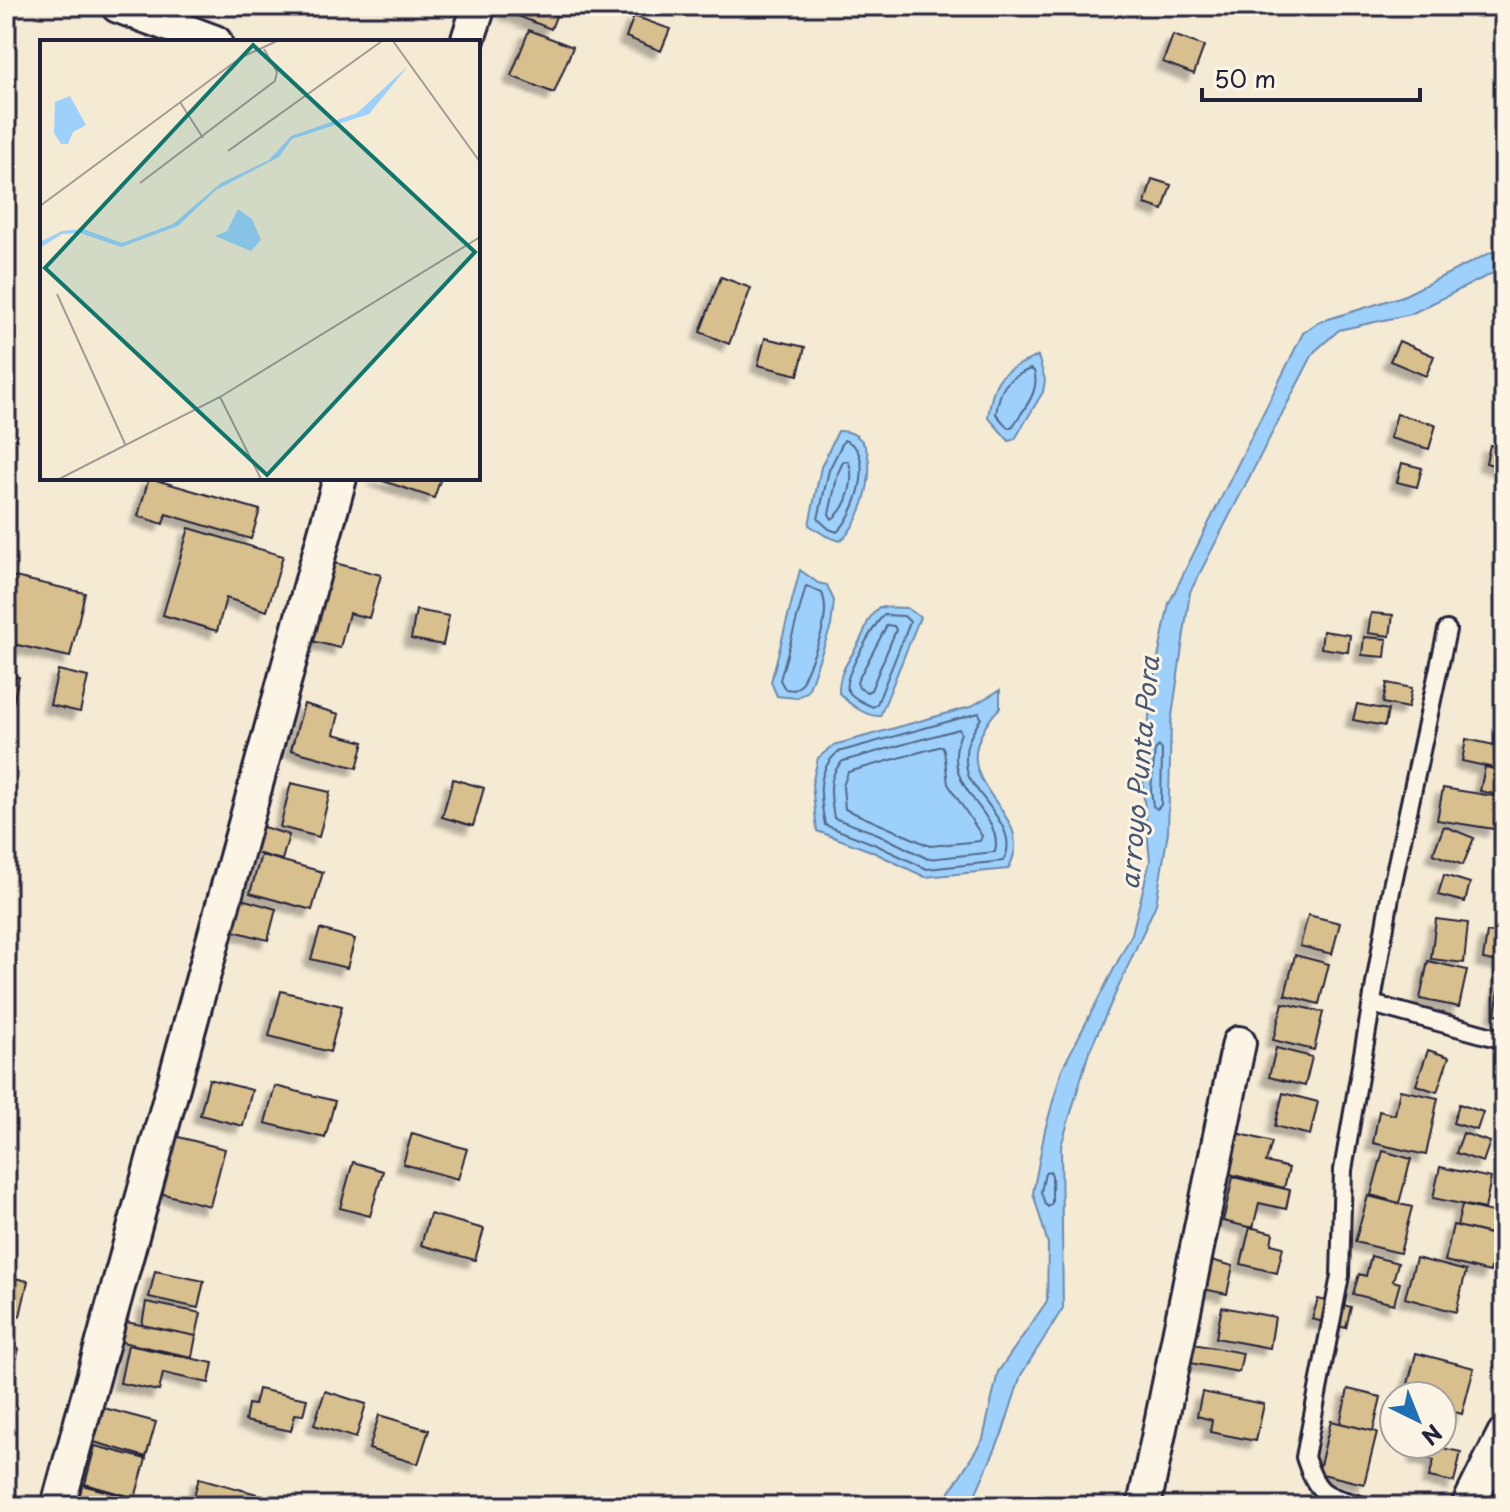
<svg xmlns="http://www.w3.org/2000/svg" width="1510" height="1512" font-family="'Playpen Sans',sans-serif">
<defs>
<filter id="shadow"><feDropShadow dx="-7" dy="7" stdDeviation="2" flood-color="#0004"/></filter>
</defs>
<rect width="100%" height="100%" fill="#f5ead4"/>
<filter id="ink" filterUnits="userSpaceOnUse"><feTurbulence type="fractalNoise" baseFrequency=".0125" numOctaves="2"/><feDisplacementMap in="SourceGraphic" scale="16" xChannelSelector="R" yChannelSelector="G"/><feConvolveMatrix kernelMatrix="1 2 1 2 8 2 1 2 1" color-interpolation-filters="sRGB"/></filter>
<g filter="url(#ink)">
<path fill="#9dd1fb" stroke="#6c8bae" stroke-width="2" d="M1504 242V266L1501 269 1411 314 1339 330 1314 352 1190 592 1171 723 1168 832 1156 904 1089 1052 1061 1146 1063 1308 1021 1375 1002 1434 970 1506H941L983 1439 998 1372 1047 1301 1048 1244 1033 1193 1045 1130 1062 1069 1132 934 1150 861 1143 789 1151 693 1169 603 1303 333 1319 322 1403 296 1498 249Z
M1038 356 1045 380 1043 392 1015 439 1009 441 988 417C995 374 1000 373 1038 356Z
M838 431C842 431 847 431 851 433 886 446 864 524 840 541L826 536 809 525 821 467Z
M800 570 818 583 827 585 834 601 831 626 808 691 796 698 777 696 771 682Z
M879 607 907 608 920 617 880 716C866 717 849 704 839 693 838 668 854 656 863 634 869 619 867 620 879 607Z
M1000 690V708C991 716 987 723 982 733 952 791 1040 813 1008 869L925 877 871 851 817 831 812 784 818 758 834 745 970 707Z"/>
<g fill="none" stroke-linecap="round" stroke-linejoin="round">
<path stroke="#536888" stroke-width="2" d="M1030 369 1034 371C1041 391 1023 410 1013 426L1008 428 996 414C1000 387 1005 380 1030 369Z
M844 440C878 450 856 516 837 532L829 529 818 519 829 470Z
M848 461C856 478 848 508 832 519L829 514 838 473 843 462Z
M806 586 822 593C833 620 811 659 801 685L794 690 785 689 780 680Z
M884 615 904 616 910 622 877 704 873 707C864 703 850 697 847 688 843 678 876 621 884 615Z
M887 625 894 626 896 630 871 690 867 692 859 688 857 682Z
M979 713 981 718C977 726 969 737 967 746 965 754 966 771 969 777 981 801 1021 832 1003 861L927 869 874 844 825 825C820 798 815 771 838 752Z
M959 729 961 733C937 790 1005 811 995 852L928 859 878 834 834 818C831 799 826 775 843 761Z
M942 746 944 750 948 784 982 836 980 841 930 846 845 809 843 786 848 772Z
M1159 746 1162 750 1161 805 1157 809 1153 806 1151 789 1155 750Z
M1050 1171 1052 1175V1203L1048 1207 1045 1204 1041 1192 1045 1173Z"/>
</g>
<path fill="#d8bf8e" stroke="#22223b" stroke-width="2" filter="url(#shadow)" d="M507 6H560L551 29 505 11Z
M634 16 670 29 661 51 626 37Z
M529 30 573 47 554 93 511 76Z
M1173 35 1204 46 1194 74 1163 62Z
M1152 179 1171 185 1163 210 1145 204Z
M721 277 751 288 729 344 700 332Z
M765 338 805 347 798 375 758 365Z
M1399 341 1434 356 1426 376 1390 361Z
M1397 414 1436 425 1429 449 1390 438Z
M1490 445 1504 448V468L1486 463Z
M1402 463 1422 468 1417 487 1397 482Z
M149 478 260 510 251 539 166 514 163 524 138 516Z
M374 478H441L434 498Z
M189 528 283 556 267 611 226 598 217 631 163 615Z
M323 560 381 575 369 618 349 613 340 648 300 638Z
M6 575 85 593 70 657 13 644 6 674 19 677 13 703 6 701Z
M416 610 449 616 443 645 411 639Z
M1371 613 1393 615 1390 636 1368 633Z
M1323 631 1350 635 1348 652 1321 648Z
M1364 637 1387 639 1385 657 1362 655Z
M58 670 88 677 80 712 50 705Z
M1387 683 1412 688 1408 708 1383 703Z
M304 704 339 714 334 734 364 742 357 768 291 750Z
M1357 704 1388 710 1385 726 1353 720Z
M1466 739 1504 747 1499 769 1462 761Z
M1485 767 1504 771V796L1480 791Z
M453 779 484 788 473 826 442 817Z
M291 783 330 792 319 837 280 827Z
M1443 788 1499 797 1494 829 1437 820Z
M257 825 289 835 282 860 249 851Z
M1444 826 1474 838 1463 865 1433 854Z
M261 855 323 872 312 910 250 893Z
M1444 875 1470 883 1465 902 1438 895Z
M231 896 276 909 268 940 222 928Z
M1308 915 1340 923 1332 954 1300 946Z
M1436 919 1468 923 1464 963 1431 959Z
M320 929 355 939 347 968 311 959Z
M1487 932 1504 935V963L1483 959Z
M1295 955 1329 964 1319 1004 1285 995Z
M1428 961 1467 970 1459 1007 1420 999Z
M1503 965 1504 966V1015L1495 1014Z
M281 991 342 1006 330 1052 269 1036Z
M1283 1003 1323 1012 1314 1050 1273 1040Z
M1276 1048 1312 1057 1305 1086 1269 1077Z
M1428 1050 1449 1057 1437 1092 1416 1085Z
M209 1079 252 1090 243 1126 200 1115Z
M275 1086 335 1101 325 1138 265 1123Z
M1400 1090 1438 1098 1426 1155 1373 1143 1379 1111 1395 1115Z
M1283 1093 1318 1102 1310 1135 1275 1126Z
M1459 1104 1483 1112 1477 1130 1453 1123Z
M163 1133 225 1149 210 1206 148 1190Z
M412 1133 467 1149 458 1179 403 1164Z
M1237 1133 1272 1142 1266 1162 1289 1168 1284 1188 1226 1173Z
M1463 1133 1490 1142 1483 1162 1456 1153Z
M1383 1151 1411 1159 1399 1203 1371 1195Z
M353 1162 383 1171 370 1216 340 1208Z
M1440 1167 1491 1178 1485 1209 1433 1198Z
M1233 1177 1290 1190 1286 1209 1259 1203 1253 1228 1223 1221Z
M1368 1196 1412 1207 1400 1253 1355 1242Z
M1462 1205 1501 1214 1496 1235 1457 1226Z
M430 1214 484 1229 475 1260 421 1245Z
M1453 1225 1498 1236 1490 1272 1445 1261Z
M1250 1227 1273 1233 1271 1244 1283 1247 1277 1273 1241 1264Z
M1371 1256 1398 1263 1393 1281 1400 1283 1394 1304 1353 1294 1359 1274 1366 1276Z
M1416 1258 1466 1271 1456 1312 1405 1298Z
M1211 1260 1233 1266 1227 1294 1204 1289Z
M155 1271 204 1281 198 1308 149 1297Z
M6 1276 28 1281 20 1316 6 1313Z
M1318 1299 1351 1307 1346 1328 1312 1319Z
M146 1302 201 1313 196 1336 142 1325Z
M1222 1307 1275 1317 1270 1348 1216 1338Z
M116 1320 196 1336 192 1357 112 1340Z
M1188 1343 1243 1353 1239 1372 1185 1362Z
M6 1345 19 1349 9 1383 6 1382Z
M128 1345 213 1363 209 1383 163 1373 159 1391 120 1383Z
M1416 1353 1474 1368 1462 1414 1442 1409V1396H1405Z
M258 1389 307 1399 303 1415 295 1414 291 1431 245 1421 248 1404 254 1405Z
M1348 1389 1381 1397 1373 1431 1340 1423Z
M325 1391 366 1404 356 1438 314 1425Z
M1202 1392 1264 1404 1256 1441 1210 1432 1212 1420 1197 1416Z
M104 1408 156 1422 146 1457 94 1442Z
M379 1415 429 1430 418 1464 369 1449Z
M1331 1421 1377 1432 1364 1484 1318 1473Z
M1442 1422 1448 1423 1442 1448 1461 1452 1454 1482 1429 1477 1434 1460 1416 1456 1419 1444H1442Z
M95 1446 146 1459 135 1498 85 1484Z
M199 1478 257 1494 254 1506H191Z
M82 1485 128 1497 125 1506H77Z"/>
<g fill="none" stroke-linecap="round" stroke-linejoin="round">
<g stroke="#22223b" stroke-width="22">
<path id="lane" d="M1372 1004 1504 1040
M1364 1506C1325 1495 1318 1497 1305 1457L1340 1276 1343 1170 1391 891 1447 630"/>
</g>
<g stroke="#22223b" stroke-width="38">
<path id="street" d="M118 6 215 42
M467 42 479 6
M58 1506 340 478
M1144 1506 1239 1043
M1468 1506 1504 1434"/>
</g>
<use href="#lane" stroke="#fcf5e5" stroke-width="16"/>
<use href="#street" stroke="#fcf5e5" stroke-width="32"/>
</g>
</g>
<g text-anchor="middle" stroke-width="6" stroke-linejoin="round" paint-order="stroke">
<g font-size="26" font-style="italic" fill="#475775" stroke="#fcf5e5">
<text transform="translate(1140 773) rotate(-85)" y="9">arroyo Punta Pora</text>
</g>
</g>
<g transform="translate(40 40)">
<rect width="440" height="440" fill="#f5ead4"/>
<path d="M368 26 329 74 252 99 239 117 176 150 138 186 81 207 40 193 22 194 0 208V202L22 191 43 189 82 203 133 184 181 143 229 120 251 96 317 73ZM30 56 46 85 33 92 28 104H21L14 93 15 62ZM198 169 212 179 221 200 211 211 175 196 187 191Z" fill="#9dd1fb"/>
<path fill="none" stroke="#a19a97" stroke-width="2" d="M353 1 440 122M140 62 163 98M188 111 342 1M100 143 235 41 237 32 224 9M0 166 200 18 237 1M17 254 86 406M180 357 221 439M19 439 180 357 440 197"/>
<path fill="#0f766e" fill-opacity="0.15" stroke="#0f766e" stroke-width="4" d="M213 5 435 212 227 435 5 228Z"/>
<rect width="440" height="440" fill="none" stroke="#22223b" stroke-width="4"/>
</g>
<rect width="1510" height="1512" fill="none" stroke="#fcf5e5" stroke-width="32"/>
<rect x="16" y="16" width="1478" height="1480" fill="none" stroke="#22223b" stroke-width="3" filter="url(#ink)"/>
<g transform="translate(1418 1420) rotate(137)"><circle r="38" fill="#fcf5e5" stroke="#a5a1a1" stroke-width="2"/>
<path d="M0-6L14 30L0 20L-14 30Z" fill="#1f6fb2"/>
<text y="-12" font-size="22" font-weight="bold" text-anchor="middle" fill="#22223b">N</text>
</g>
<path d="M1202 88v12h218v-12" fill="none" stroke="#22223b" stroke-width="4"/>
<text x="1214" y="88" font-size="24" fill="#22223b" stroke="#fcf5e5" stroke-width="6" paint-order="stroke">50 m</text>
</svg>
